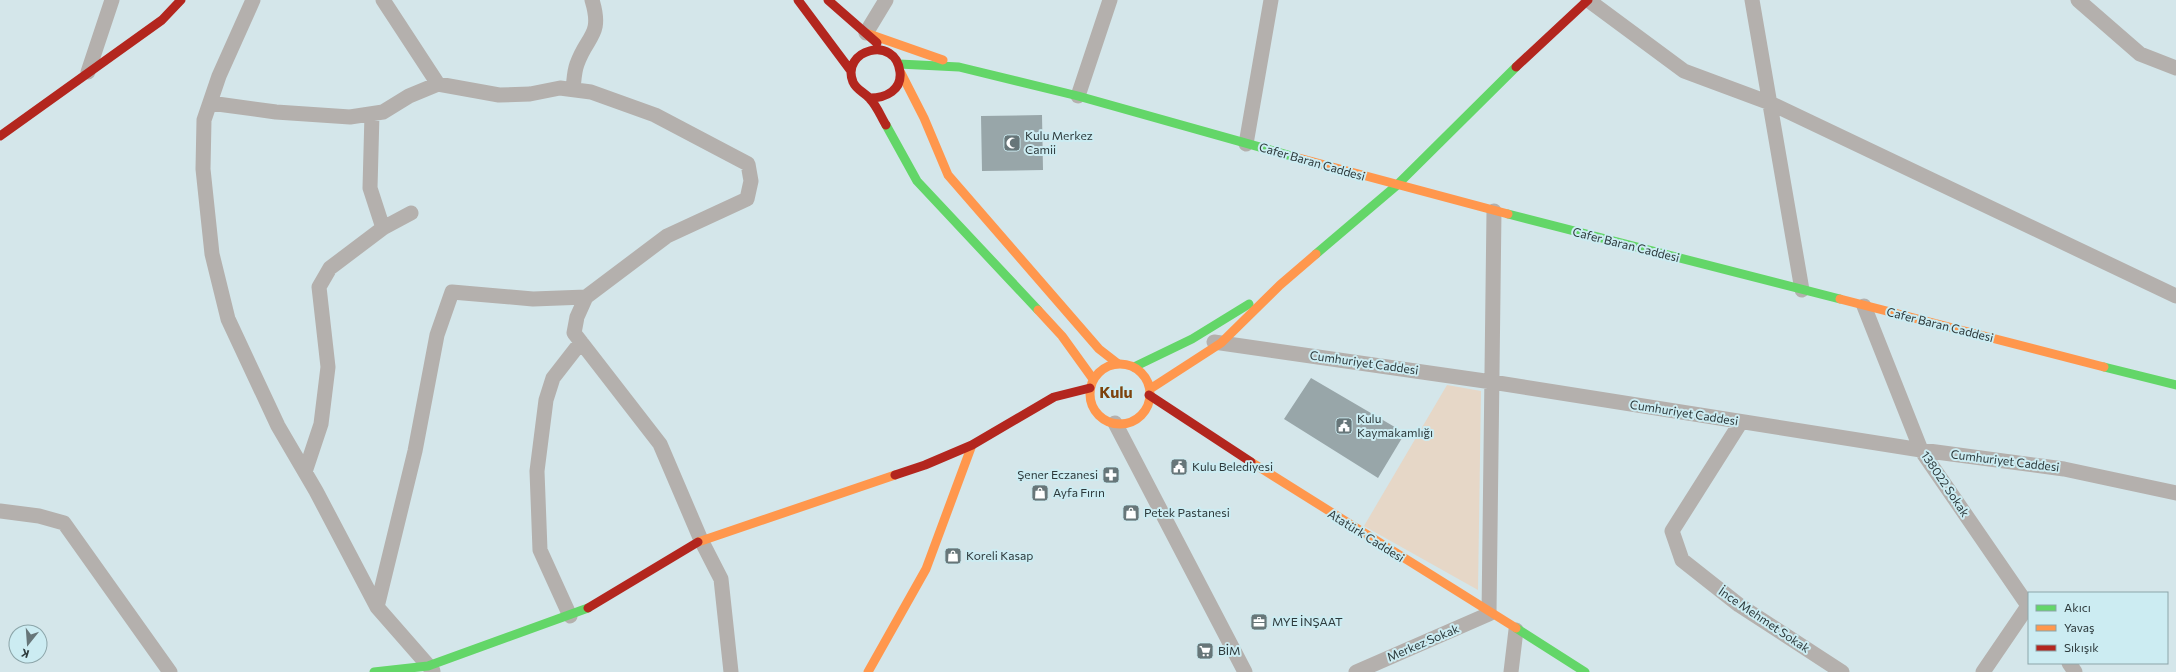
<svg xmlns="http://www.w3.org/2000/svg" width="2176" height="672" font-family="Commissioner,sans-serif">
<rect width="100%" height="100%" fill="#d4e6ea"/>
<path fill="#e6d7c7" d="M1447 385 1481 391 1478 590 1364 526Z"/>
<path fill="#98a6a9" d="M1042 115 1043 170 982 171 981 116Z
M1311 378 1405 433 1378 478 1284 419Z"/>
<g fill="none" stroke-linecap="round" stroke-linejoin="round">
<path stroke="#b4b0ad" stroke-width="15" d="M253 0 219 76 204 120 203 169 212 254 228 319 278 426 316 491 377 607 433 671
M383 0 438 84
M1588 0 1684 71 1770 103 2176 296
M1752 0 1802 290
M2078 0 2140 54 2176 68
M866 33 886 0
M88 72 112 0
M573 89C574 81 574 72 577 64 587 35 603 36 592 0
M1078 96 1110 0
M210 103 276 112 350 117 383 112 409 96 438 84 499 95 530 94 560 88 591 92 655 115 748 164 751 181 747 199 667 236 586 297 577 317 574 333 660 444 701 540 721 579 731 672
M372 114 370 188 383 228
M1246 144 1271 0
M1864 306 1921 450 2029 607
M1214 342 1492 382 1921 450 2064 469 2176 493
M1741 422 1672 531 1682 560 1739 605 1842 672
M1115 423 1245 672
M305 472 321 424 328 367 319 287 330 268 383 228 411 213
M0 511 39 516 64 523 170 672
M377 607 415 451 437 335 452 292 533 299 586 297
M570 616 540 550 537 471 546 400 553 378 581 342
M2069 663 2075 672
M1356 672 1489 614 1494 211
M1511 672 1516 630
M1983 672 2028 606"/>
<path stroke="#63d668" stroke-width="9" d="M899 64 959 67 1078 96 1295 157
M886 125 917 181 1038 310
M1508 214 1840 299
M1316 254 1396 186 1516 67
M1134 367 1192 339 1249 304
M2104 367 2176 385
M1516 628 1585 672
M374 672 428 666 588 608"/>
<path stroke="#ff974d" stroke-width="9" d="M866 33 943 60
M901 73 924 118 948 175 1099 349 1117 363
M1295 157 1508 214
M1840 299 2104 367
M1038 310 1062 336 1093 379
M1090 394a30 30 0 1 1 60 0a30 30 0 1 1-60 0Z
M1150 389 1221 343 1280 285 1316 254
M1251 462 1516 628
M698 542 895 475
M868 672 926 569 972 445"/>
<path stroke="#b3261e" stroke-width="9" d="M798 0 851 71
M828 0 877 43
M1516 67 1588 0
M870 98C886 98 902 90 900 72 896 34 840 50 853 82 857 91 865 92 870 99 877 106 881 117 886 125
M0 136 162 20 181 0
M1149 395 1251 462
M895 475 925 465 972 445 1054 397 1090 388
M588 608 698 542"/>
</g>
<defs>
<g id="mosque-square" transform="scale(0.9)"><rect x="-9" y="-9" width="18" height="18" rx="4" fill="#677679" stroke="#ccecf2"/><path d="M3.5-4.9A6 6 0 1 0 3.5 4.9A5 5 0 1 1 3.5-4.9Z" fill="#fff"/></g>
<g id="civic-square" transform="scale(0.9)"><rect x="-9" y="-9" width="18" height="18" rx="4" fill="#677679" stroke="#ccecf2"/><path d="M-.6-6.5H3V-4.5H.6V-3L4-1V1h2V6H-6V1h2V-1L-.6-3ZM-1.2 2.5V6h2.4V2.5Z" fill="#fff"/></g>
<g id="pharmacy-square" transform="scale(0.9)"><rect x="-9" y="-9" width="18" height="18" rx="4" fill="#677679" stroke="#ccecf2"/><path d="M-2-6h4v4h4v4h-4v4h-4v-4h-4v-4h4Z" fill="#fff"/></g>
<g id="shop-square" transform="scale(0.9)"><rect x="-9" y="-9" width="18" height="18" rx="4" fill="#677679" stroke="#ccecf2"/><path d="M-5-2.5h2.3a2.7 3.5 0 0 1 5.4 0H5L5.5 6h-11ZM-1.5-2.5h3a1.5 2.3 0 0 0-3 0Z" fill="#fff"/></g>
<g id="office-square" transform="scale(0.9)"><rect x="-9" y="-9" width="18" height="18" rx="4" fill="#677679" stroke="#ccecf2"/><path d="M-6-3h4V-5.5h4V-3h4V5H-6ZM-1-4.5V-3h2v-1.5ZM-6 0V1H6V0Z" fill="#fff"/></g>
<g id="supermarket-square" transform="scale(0.9)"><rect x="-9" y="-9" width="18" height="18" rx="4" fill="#677679" stroke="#ccecf2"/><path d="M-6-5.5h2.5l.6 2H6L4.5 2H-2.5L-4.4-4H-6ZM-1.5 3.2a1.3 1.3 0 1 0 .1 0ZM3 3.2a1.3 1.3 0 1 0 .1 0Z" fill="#fff"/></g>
</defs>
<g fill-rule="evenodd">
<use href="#mosque-square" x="1012" y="143"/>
<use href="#civic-square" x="1344" y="426"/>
<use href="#civic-square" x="1179" y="467"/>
<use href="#pharmacy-square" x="1111" y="475"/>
<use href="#shop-square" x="1040" y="493"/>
<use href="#shop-square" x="1131" y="513"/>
<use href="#shop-square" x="953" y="556"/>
<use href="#office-square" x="1259" y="622"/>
<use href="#supermarket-square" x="1205" y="651"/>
</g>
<g text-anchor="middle" stroke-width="4" stroke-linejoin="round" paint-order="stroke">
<g font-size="12" fill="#2d3a3c" stroke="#ccecf2" text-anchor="start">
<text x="1025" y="140">Kulu Merkez<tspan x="1025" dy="14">Camii</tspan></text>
<text x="1357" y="423">Kulu<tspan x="1357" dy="14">Kaymakamlığı</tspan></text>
<text x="1192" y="471">Kulu Belediyesi</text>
<text x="1098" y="479" text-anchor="end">Şener Eczanesi</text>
<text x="1053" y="497">Ayfa Fırın</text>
<text x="1144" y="517">Petek Pastanesi</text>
<text x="966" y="560">Koreli Kasap</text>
<text x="1272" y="626">MYE İNŞAAT</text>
<text x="1218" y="655">BİM</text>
</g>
<g font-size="12" fill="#2d3a3c" stroke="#ccecf2">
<text transform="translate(1312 162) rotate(16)" y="4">Cafer Baran Caddesi</text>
<text transform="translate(1626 245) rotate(14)" y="4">Cafer Baran Caddesi</text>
<text transform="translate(1940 325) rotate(14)" y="4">Cafer Baran Caddesi</text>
<text transform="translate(1364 363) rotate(8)" y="4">Cumhuriyet Caddesi</text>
<text transform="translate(1684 413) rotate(9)" y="4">Cumhuriyet Caddesi</text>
<text transform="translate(2005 461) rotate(7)" y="4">Cumhuriyet Caddesi</text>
<text transform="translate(1945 484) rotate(56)" y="4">138022 Sokak</text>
<text transform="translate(1366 536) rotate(32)" y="4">Atatürk Caddesi</text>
<text transform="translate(1764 620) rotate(34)" y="4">İnce Mehmet Sokak</text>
<text transform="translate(1423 643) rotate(-23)" y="4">Merkez Sokak</text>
</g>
<g font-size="16" font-weight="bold" fill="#7c430d" stroke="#ccecf2">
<text x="1116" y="398">Kulu</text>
</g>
</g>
<rect x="2028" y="592" width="140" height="72" fill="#ccecf2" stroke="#8ca5a9"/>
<rect x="2036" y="605" width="20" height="6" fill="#63d668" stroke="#8ca5a9"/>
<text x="2064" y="612" font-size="12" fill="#2d3a3c">Akıcı</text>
<rect x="2036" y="625" width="20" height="6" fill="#ff974d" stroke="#8ca5a9"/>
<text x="2064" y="632" font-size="12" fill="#2d3a3c">Yavaş</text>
<rect x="2036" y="645" width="20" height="6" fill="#b3261e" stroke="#8ca5a9"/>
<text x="2064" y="652" font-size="12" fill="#2d3a3c">Sıkışık</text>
<g transform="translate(28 644) rotate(197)"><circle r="19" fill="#ccecf2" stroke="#8ca5a9"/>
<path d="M0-3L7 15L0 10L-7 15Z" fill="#677679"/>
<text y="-6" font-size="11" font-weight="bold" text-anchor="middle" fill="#2d3a3c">K</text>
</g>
</svg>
